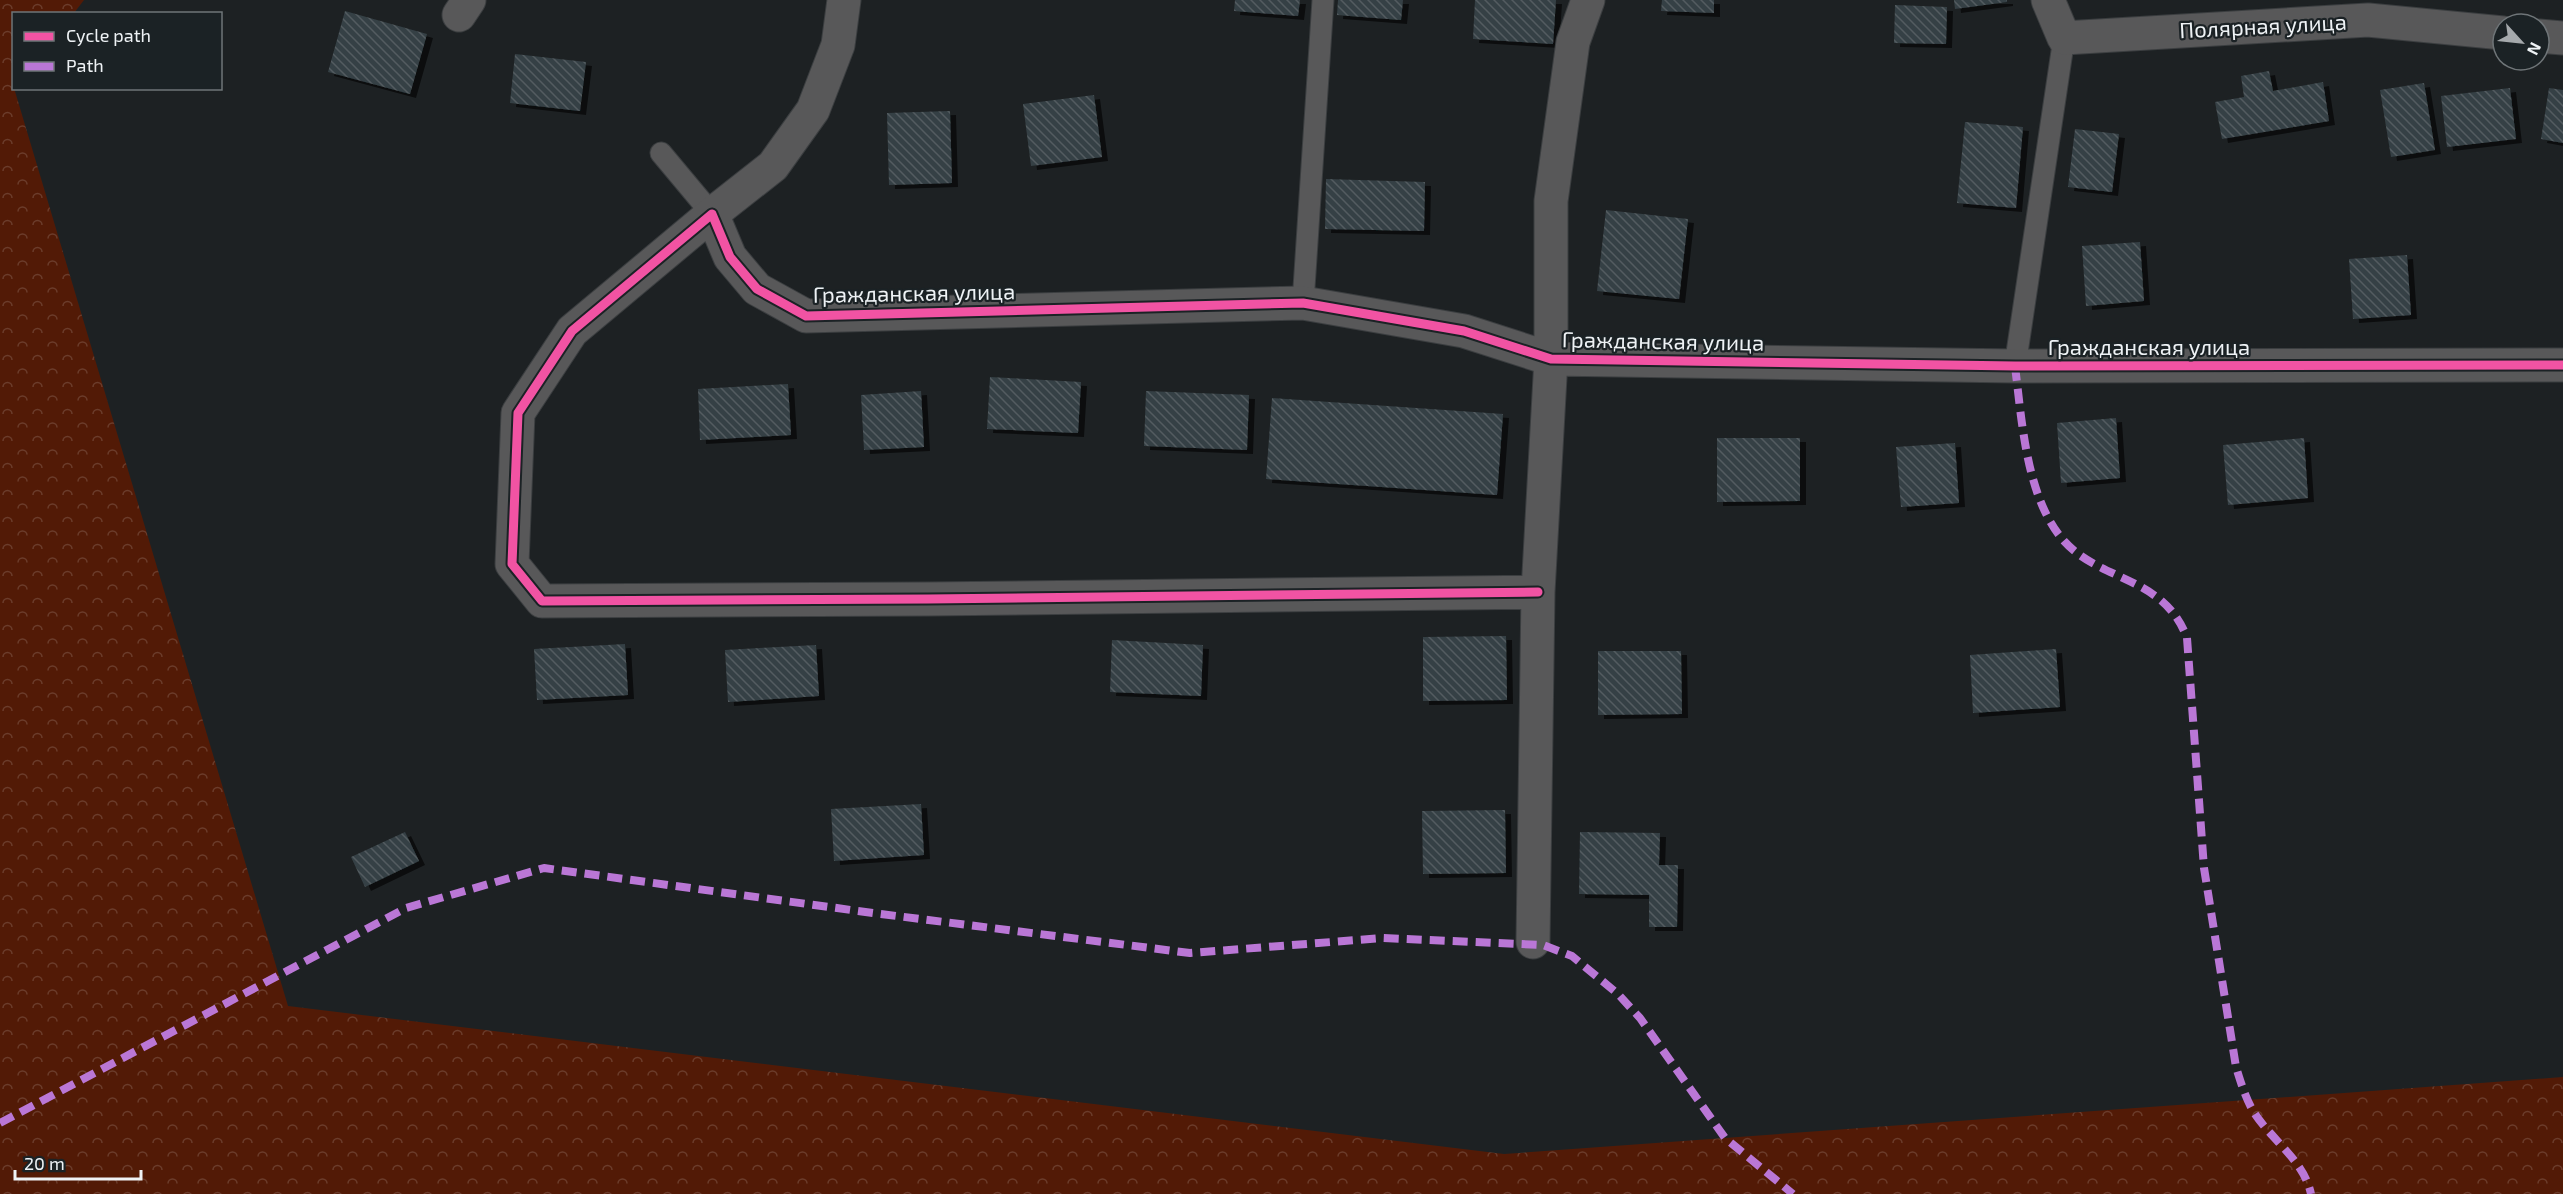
<svg xmlns="http://www.w3.org/2000/svg" width="2563" height="1194" font-family="'Exo 2',sans-serif">
<defs>
<pattern id="forest-crowns" width="20" height="18" patternUnits="userSpaceOnUse" patternTransform="scale(1.5)"><rect width="20" height="18" fill="#521a06"/><path d="M2 6a3 3 0 1 1 6 0M12 15a3 3 0 1 1 6 0" fill="none" stroke="#6b3c2b"/></pattern>
<pattern id="building-back-hatch" width="6" height="6" patternUnits="userSpaceOnUse" patternTransform="scale(1.5)"><rect width="6" height="6" fill="#354045"/><path d="M-1 5l2 2M0 0l6 6M5-1l2 2" fill="none" stroke="#535c60"/></pattern>
<filter id="shadow"><feDropShadow dx="6" dy="4" stdDeviation="0" flood-color="#0009"/></filter>
</defs>
<rect width="100%" height="100%" fill="#1d2123"/>
<path fill="url(#forest-crowns)" d="M0 0H84L74 13 14 14V88L288 1006 1504 1154 2563 1077V1194H0Z"/>
<path fill="url(#building-back-hatch)" filter="url(#shadow)" d="M1235 0H1300L1298 16 1234 11Z
M1338 0H1403L1401 20 1337 15Z
M1475 0H1556L1553 44 1473 39Z
M1662 0H1714V13L1661 11Z
M1954 0H2007V2L1955 9Z
M1895 5 1947 7 1946 44 1894 43Z
M345 11 427 34 410 94 328 72Z
M515 54 586 62 580 111 510 103Z
M2269 71 2273 91 2323 82 2329 121 2222 139 2215 102 2244 97 2241 76Z
M2424 83 2435 150 2391 157 2380 90Z
M2510 88 2516 139 2447 147 2441 96Z
M2549 88 2563 90V143L2541 139Z
M1094 95 1102 157 1031 166 1023 104Z
M950 111 952 183 889 185 887 113Z
M1965 122 2023 127 2016 208 1957 203Z
M2075 129 2119 134 2112 192 2068 187Z
M1326 179 1425 182 1424 231 1325 229Z
M1606 210 1688 219 1679 299 1597 291Z
M2140 242 2144 301 2086 306 2082 246Z
M2407 255 2411 315 2353 319 2349 259Z
M990 377 1081 382 1078 433 987 429Z
M788 384 791 435 700 440 698 389Z
M921 391 924 447 864 450 861 395Z
M1146 391 1249 395 1247 450 1144 446Z
M1272 398 1503 414 1497 495 1266 479Z
M2116 418 2120 478 2061 483 2057 423Z
M1717 438H1800V501L1717 502Z
M2304 438 2308 498 2228 505 2223 445Z
M1955 443 1959 503 1901 507 1896 447Z
M1506 636 1507 700 1423 701V637Z
M1112 640 1203 645 1201 696 1110 692Z
M625 644 628 695 537 700 534 649Z
M816 645 819 696 728 702 725 650Z
M2056 649 2060 707 1973 713 1970 655Z
M1598 651H1681L1682 714 1598 715Z
M921 804 924 855 834 861 831 809Z
M1505 810 1506 873 1423 874 1422 811Z
M405 832 419 861 365 887 351 857Z
M1580 832 1660 833 1659 865H1678L1677 927H1649V895L1579 894Z"/>
<g fill="none" stroke-linecap="round" stroke-linejoin="round">
<g stroke="#3b3e40" stroke-width="23">
<path id="service" d="M661 153 712 214
M1303 303 1323 0
M2015 366 2064 38"/>
</g>
<g stroke="#3b3e40" stroke-width="35">
<path id="minor" d="M2048 0 2064 38 2368 20 2503 33
M459 15 469 0
M2539 36 2563 38
M712 214 773 166 813 110 838 45 844 0
M1538 592 928 599 542 601 512 564 518 413 572 331 712 214 730 257 757 289 806 316 1303 303 1464 331 1551 359 2015 366 2563 365
M1533 942 1538 592 1551 359V201L1573 42 1588 0"/>
</g>
<use href="#service" stroke="#585859" stroke-width="21"/>
<use href="#minor" stroke="#585859" stroke-width="33"/>
<path stroke="#ba77d6" stroke-width="8" stroke-dasharray="15 8" stroke-linecap="butt" d="M2015 366C2022 421 2026 498 2064 541 2101 582 2164 576 2187 638L2204 868 2236 1067C2241 1083 2246 1100 2255 1114 2273 1141 2304 1161 2311 1194
M0 1123 406 908 544 868 873 913 1190 953 1383 938 1543 945 1572 956 1618 994 1640 1018 1725 1138 1793 1194"/>
<g stroke="#1b2225" stroke-width="13">
<path id="cycleway" d="M1538 592 928 599 542 601 512 564 518 413 572 331 712 214 730 257 757 289 806 316 1303 303 1464 331 1551 359 2015 366 2563 365"/>
</g>
<use href="#cycleway" stroke="#f153a3" stroke-width="9"/>
</g>
<g text-anchor="middle" stroke-width="4.5" stroke-linejoin="round" paint-order="stroke">
<g font-size="22" fill="#eef2f5" stroke="#1b2225">
<text transform="translate(2263 26) rotate(-3)" y="8">Полярная улица</text>
<text transform="translate(914 293) rotate(-1)" y="8">Гражданская улица</text>
<text transform="translate(1663 341) rotate(1)" y="8">Гражданская улица</text>
<text x="2149" y="355">Гражданская улица</text>
</g>
</g>
<rect x="12" y="12" width="210" height="78" fill="#1b2225" stroke="#6f7578" stroke-width="1.5"/>
<rect x="24" y="32" width="30" height="9" fill="#f153a3" stroke="#6f7578" stroke-width="1.5"/>
<text x="66" y="42" font-size="18" fill="#eef2f5">Cycle path</text>
<rect x="24" y="62" width="30" height="9" fill="#ba77d6" stroke="#6f7578" stroke-width="1.5"/>
<text x="66" y="72" font-size="18" fill="#eef2f5">Path</text>
<g transform="translate(2521 42) rotate(117)"><circle r="28" fill="#1b2225" stroke="#6f7578" stroke-width="1.5"/>
<path d="M0-4.5L10 22L0 15L-10 22Z" fill="#a5a9ac"/>
<text y="-9" font-size="16" font-weight="bold" text-anchor="middle" fill="#eef2f5">N</text>
</g>
<path d="M15 1170v9h126v-9" fill="none" stroke="#eef2f5" stroke-width="3"/>
<text x="24" y="1170" font-size="18" fill="#eef2f5" stroke="#1b2225" stroke-width="4.5" paint-order="stroke">20 m</text>
</svg>
